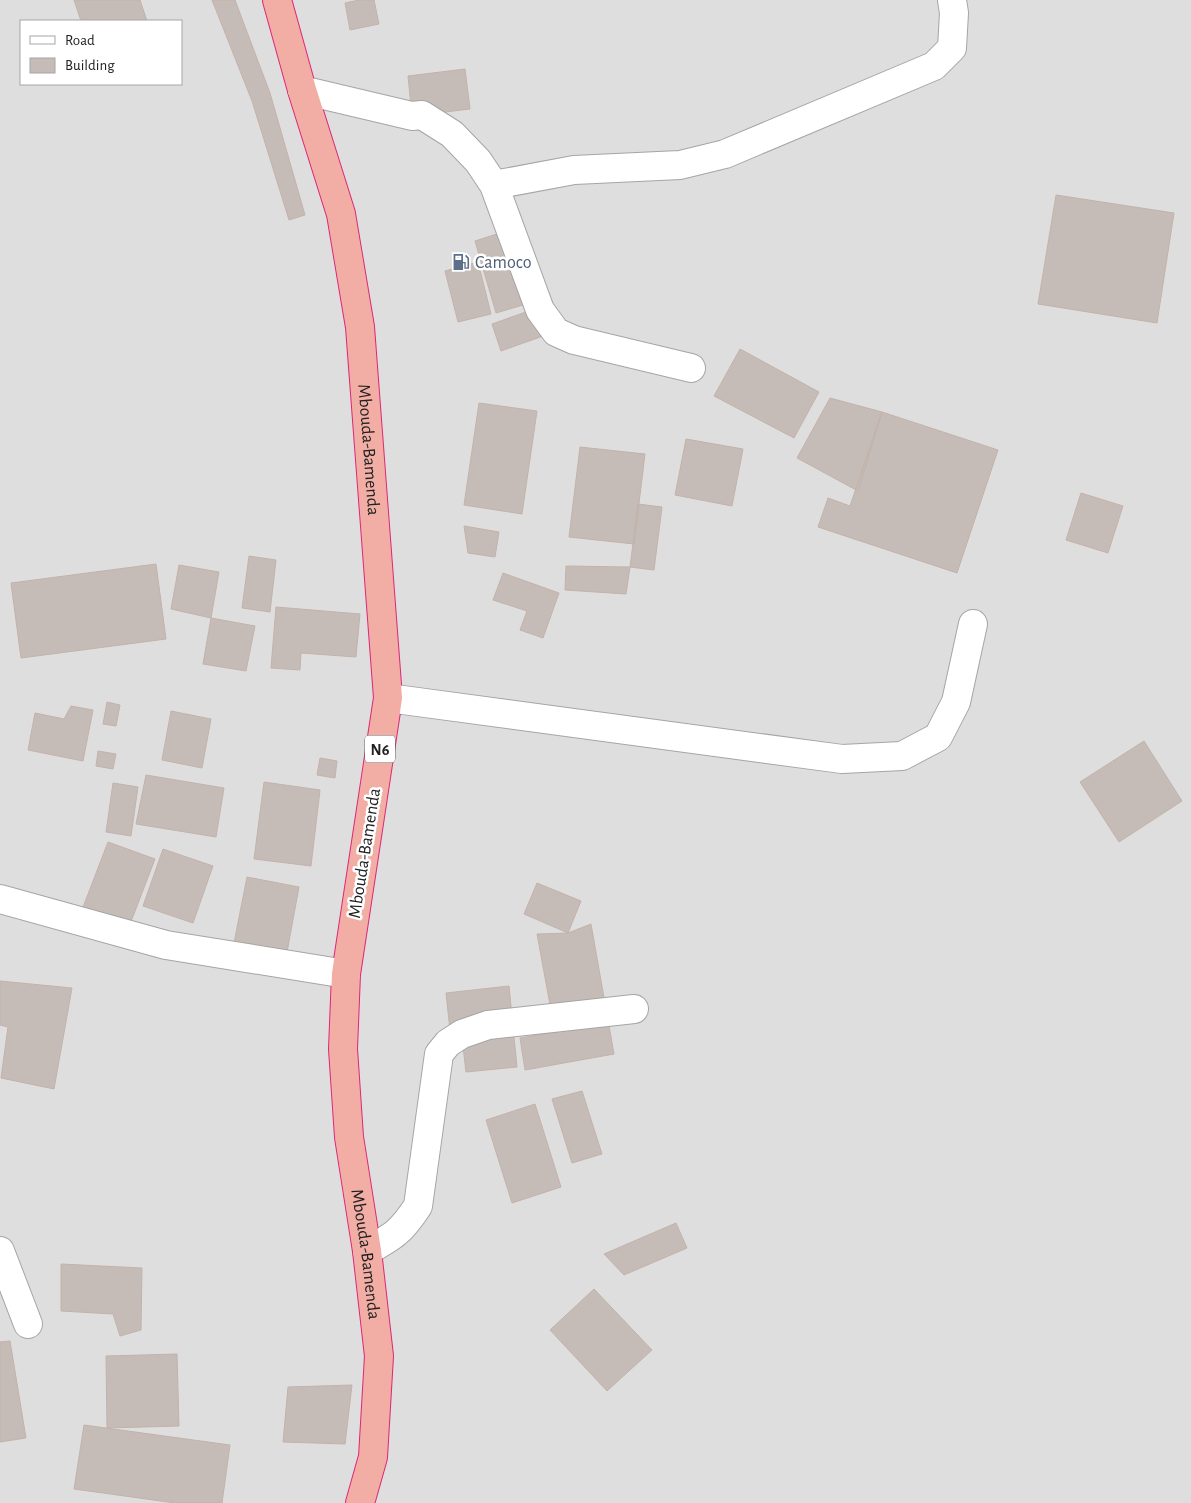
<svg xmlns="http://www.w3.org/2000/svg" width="1191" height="1503" font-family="'Alegreya Sans',sans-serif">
<rect width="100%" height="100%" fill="#f1ede8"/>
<path fill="#dfdede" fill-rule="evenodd" d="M0 0H1191V1503H0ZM21 21H181V84H21Z"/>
<path fill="#c6bcb7" stroke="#c3b2aa" d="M74 0H140L147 21H81Z
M212 0H235L270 93 305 215 289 220 252 101Z
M359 0H374L379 24 350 30 345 3Z
M465 69 470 109 412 116 408 76Z
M1056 195 1174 213 1157 323 1038 304Z
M503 232 523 305 496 313 475 241Z
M478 262 491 314 458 322 445 271Z
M537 308 546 335 501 351 492 324Z
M740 349 819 392 794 438 714 396Z
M830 398 882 412 858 491 797 458Z
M479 403 537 411 522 514 464 505Z
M882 412 998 450 957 573 818 527 828 498 850 506Z
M686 439 743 449 732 506 675 495Z
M580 447 645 454 634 544 569 537Z
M1081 493 1123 506 1108 553 1066 540Z
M638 504 662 507 654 570 630 567Z
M464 526 499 532 495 557 468 553Z
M249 556 276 560 270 612 242 608Z
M156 564 166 639 21 658 11 583Z
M179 565 219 572 211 618 171 609Z
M566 566 630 567 626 594 565 590Z
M503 573 559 593 543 638 520 630 527 611 493 600Z
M276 607 360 614 356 657 301 653 300 670 271 668Z
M211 618 255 626 246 671 203 664Z
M107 702 120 705 116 726 103 724Z
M71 706 93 710 83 761 28 750 35 713 64 719Z
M171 711 211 719 202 768 162 760Z
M1144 741 1182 801 1119 842 1080 782Z
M98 751 116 754 113 769 96 766Z
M320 758 337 761 335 778 317 775Z
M146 775 224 788 216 837 136 824Z
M264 782 320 790 311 866 254 859Z
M113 783 138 787 131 836 106 832Z
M108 842 155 859 127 932 80 915Z
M163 849 213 866 193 923 143 906Z
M247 877 299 887 285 963 232 953Z
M537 883 581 901 568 933 524 914Z
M591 924 614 1054 525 1070 520 1038 555 1032 537 934 568 933Z
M0 981 72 988 54 1089 1 1078 8 1027 0 1025Z
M509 986 517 1067 466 1072 461 1029 450 1030 446 993Z
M582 1091 602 1154 572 1163 552 1099Z
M535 1104 561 1187 512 1203 486 1120Z
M676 1223 687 1248 624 1275 604 1254Z
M61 1264 142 1268 141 1330 120 1336 113 1314 61 1311Z
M594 1289 652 1350 607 1391 550 1330Z
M10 1341 26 1438 0 1442V1342Z
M177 1354 179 1426 107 1428 106 1356Z
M352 1385 345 1444 283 1442 288 1387Z
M84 1425 230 1445 222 1503H175L74 1489Z"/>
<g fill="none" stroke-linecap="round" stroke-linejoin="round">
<g stroke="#a5a5a5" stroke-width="30">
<path id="minor" d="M302 90 412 116 422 115 452 134 478 161 494 185 540 310 556 332 574 340 691 368
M494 185 574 170 680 165 725 154 934 66 952 48 954 13 952 0
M388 698 842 759 902 756 938 737 956 702 973 624
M0 899 166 945 346 974
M0 1251 28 1324
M367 1251C394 1236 401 1232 418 1206L439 1054 448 1043 462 1034 488 1025 634 1009"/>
</g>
<g stroke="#dd2777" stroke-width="30">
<g id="trunk">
<path id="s1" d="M277 0 302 90 341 214 360 327 388 698 346 974 343 1049 349 1137 367 1251 379 1356 373 1457 360 1503"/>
</g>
</g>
<use href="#minor" stroke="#fff" stroke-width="28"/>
<use href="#trunk" stroke="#f2aea5" stroke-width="28"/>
</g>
<defs>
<g id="fuel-bare" transform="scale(1.35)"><path d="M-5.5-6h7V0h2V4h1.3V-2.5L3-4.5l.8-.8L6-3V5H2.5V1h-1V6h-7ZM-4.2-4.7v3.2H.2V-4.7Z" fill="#5c6f8a" stroke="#fff" stroke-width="2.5" paint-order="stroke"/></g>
</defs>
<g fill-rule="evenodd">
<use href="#fuel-bare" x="461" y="262"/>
</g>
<g text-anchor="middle" stroke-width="5" stroke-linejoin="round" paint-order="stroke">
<rect fill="#fff" stroke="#646464" stroke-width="1" x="365" y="735.5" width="30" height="27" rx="4"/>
<g font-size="16" font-weight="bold" fill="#212121">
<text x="380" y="755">N6</text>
</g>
<g font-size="18" fill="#4e5e75" stroke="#fff" text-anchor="start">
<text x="475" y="268">Camoco</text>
</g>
<g font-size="18" fill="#212121" stroke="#fff">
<text dy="6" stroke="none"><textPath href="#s1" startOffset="461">Mbouda-Bamenda</textPath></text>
<text transform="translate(364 853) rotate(-81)" y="6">Mbouda-Bamenda</text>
<text dy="6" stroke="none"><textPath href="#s1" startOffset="1271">Mbouda-Bamenda</textPath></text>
</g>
</g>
<rect x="20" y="20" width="162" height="65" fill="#ffffff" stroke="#a6a6a6"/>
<rect x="30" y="36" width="25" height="8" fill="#ffffff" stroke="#a6a6a6"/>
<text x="65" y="45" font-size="15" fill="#212121">Road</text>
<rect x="30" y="58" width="25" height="15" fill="#c6bcb7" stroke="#a6a6a6"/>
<text x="65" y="70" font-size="15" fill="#212121">Building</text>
</svg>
